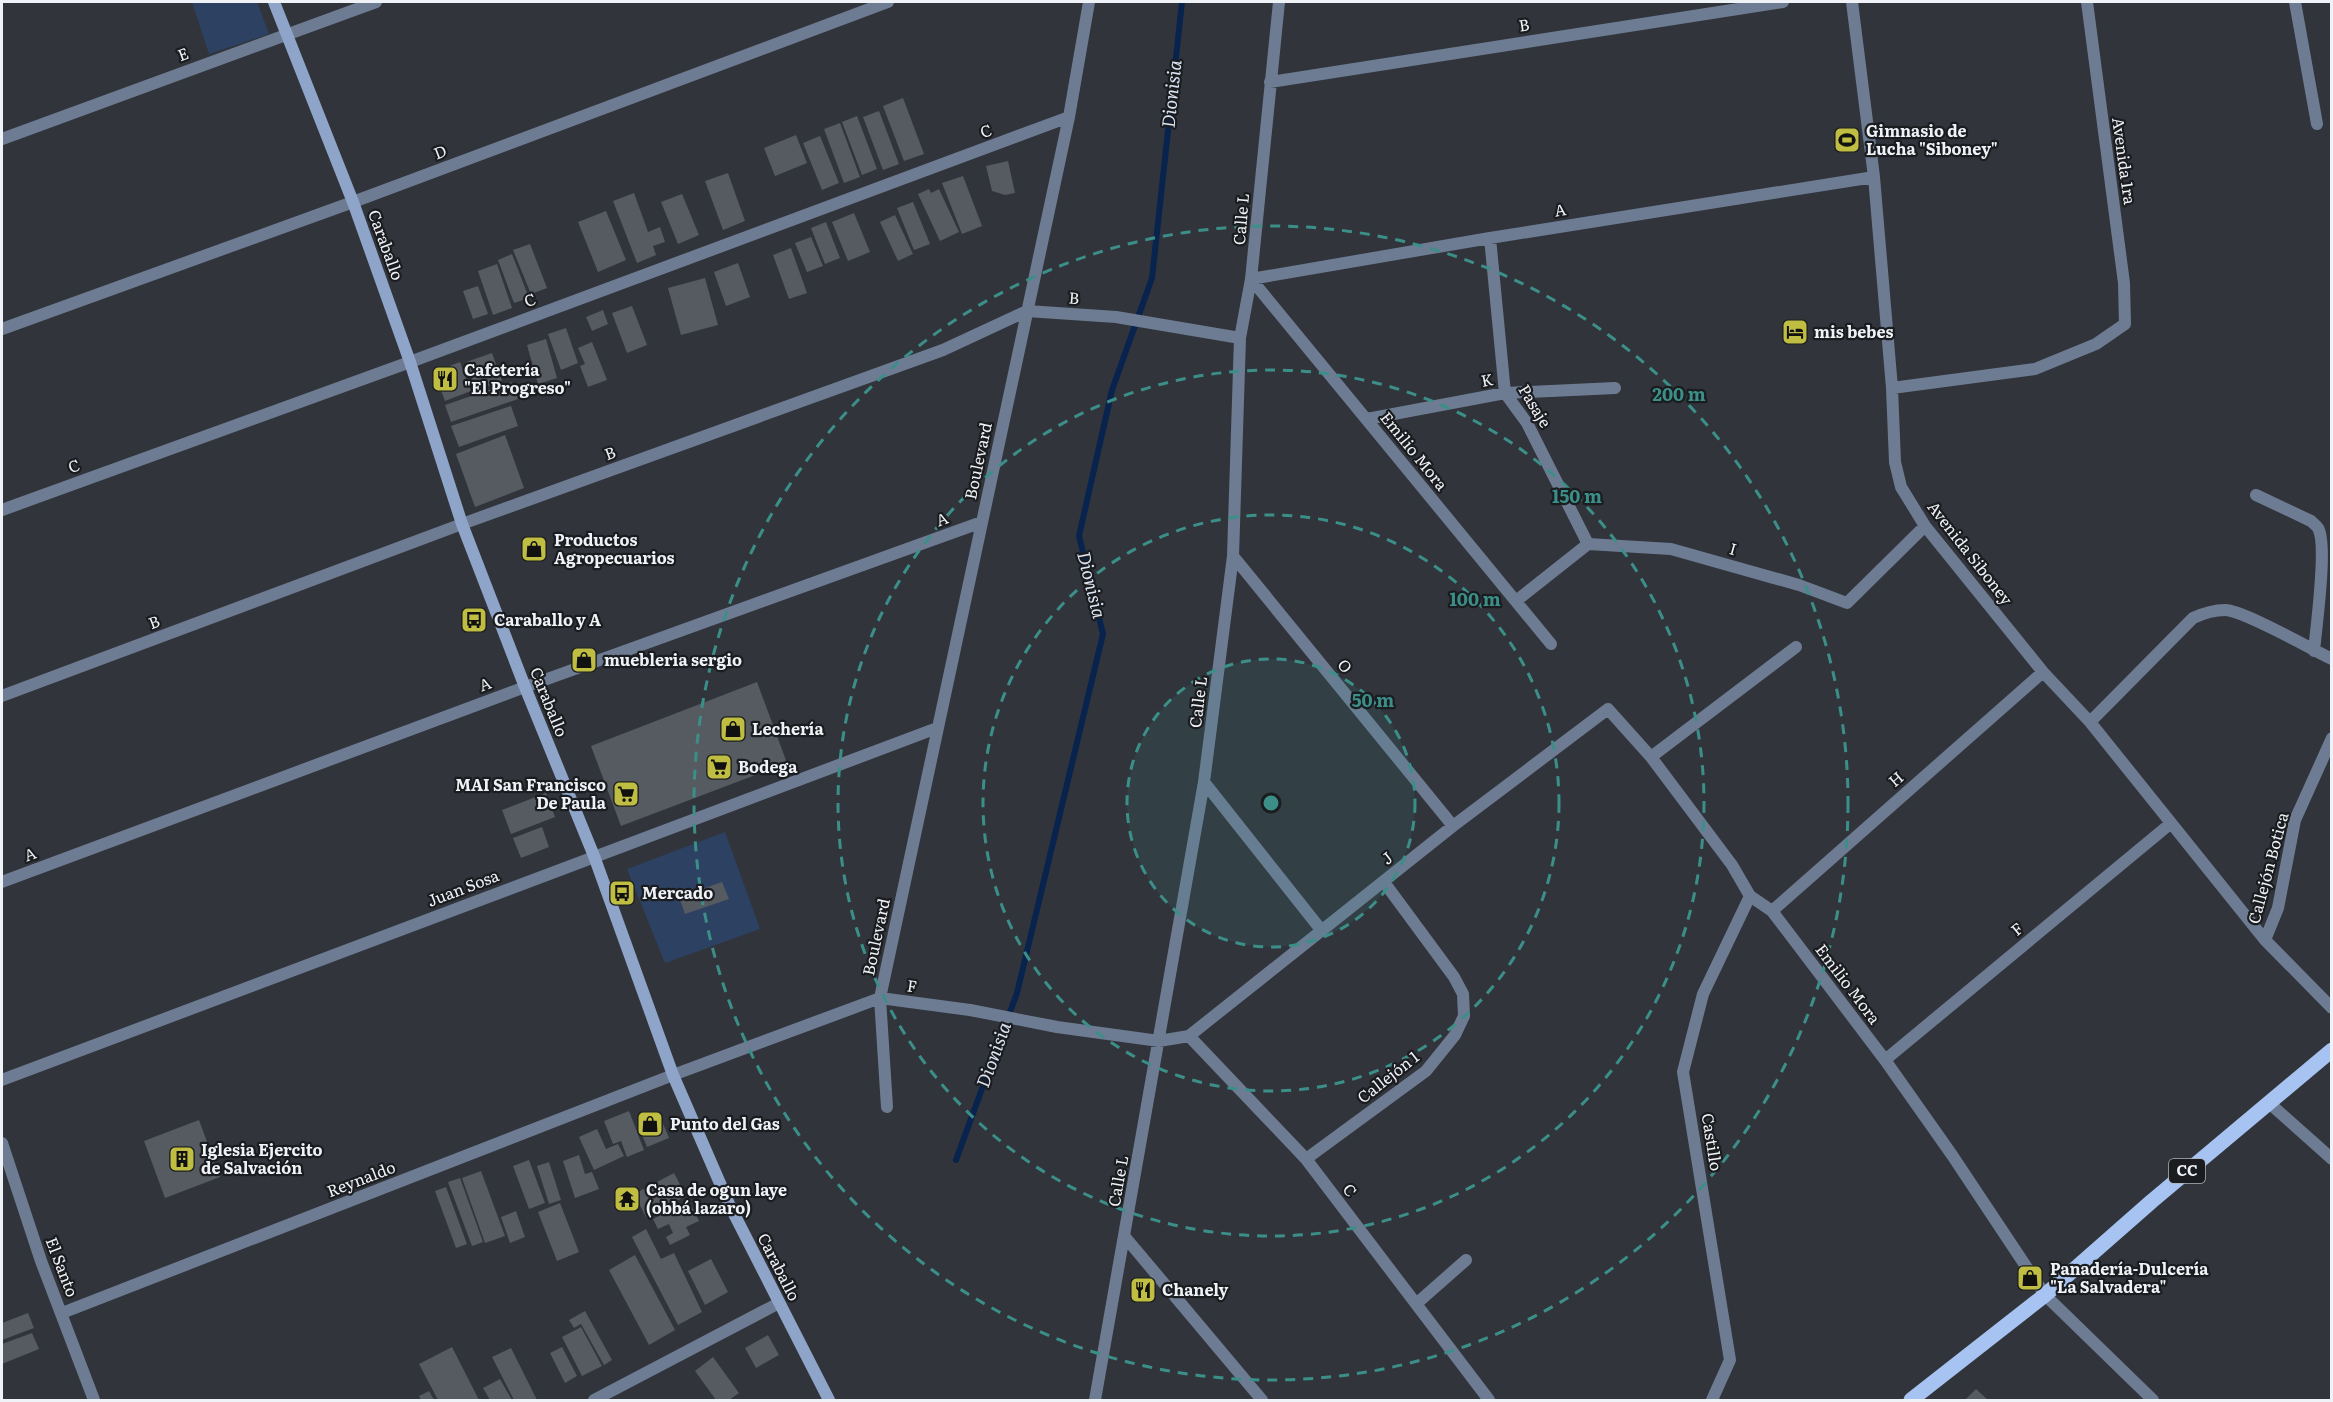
<svg xmlns="http://www.w3.org/2000/svg" width="2333" height="1402" font-family="Literata,serif">
<rect width="100%" height="100%" fill="#31353b"/>
<path fill="#2d4262" d="M192 2H257L269 34 209 54Z
M725 832 760 929 665 963 627 869Z"/>
<g fill="none" stroke-linecap="round" stroke-linejoin="round">
<path stroke="#08234e" stroke-width="6" d="M956 1160 1017 993 1103 634 1079 536 1112 390 1152 278 1182 2"/>
</g>
<path fill="#565a61" d="M903 98 924 154 904 161 883 106Z
M879 111 899 164 883 170 863 117Z
M857 116 877 169 862 175 842 122Z
M840 123 860 177 844 183 824 129Z
M796 135 807 163 775 176 764 148Z
M820 136 839 183 822 190 803 143Z
M1008 161 1015 193 1005 195 992 191 986 166Z
M728 173 745 221 723 230 705 181Z
M963 176 982 226 962 234 942 183Z
M929 189 931 193 939 189 959 232 940 241 918 194Z
M634 193 648 232 660 227 665 242 653 246 656 255 637 263 613 201Z
M682 194 699 235 678 244 661 202Z
M913 202 930 244 914 250 897 208Z
M606 211 626 260 598 272 578 222Z
M854 213 870 252 848 261 832 222Z
M895 215 913 254 898 261 880 222Z
M826 222 840 258 825 264 811 228Z
M811 237 823 266 807 272 795 243Z
M530 244 547 288 531 294 513 250Z
M791 248 807 293 789 299 773 255Z
M512 254 529 298 514 303 498 260Z
M738 263 750 297 726 306 714 272Z
M497 264 512 308 493 315 478 271Z
M705 278 718 325 681 335 668 288Z
M478 286 488 314 473 319 463 291Z
M632 306 647 345 627 353 612 313Z
M603 310 608 324 592 331 586 317Z
M566 328 578 363 561 370 548 334Z
M546 339 557 378 538 384 527 345Z
M592 342 607 380 588 387 580 366 585 364 578 348Z
M492 353 502 381 476 390 466 362Z
M460 362 471 391 445 401 434 372Z
M512 382 518 399 451 422 445 405Z
M511 406 518 426 459 447 451 426Z
M505 435 524 488 475 507 456 454Z
M757 682 787 763 621 826 591 746Z
M546 793 555 817 511 834 502 810Z
M542 827 549 847 521 858 513 838Z
M722 882 729 899 685 914 679 897Z
M629 1111 644 1150 627 1157 621 1141 613 1144 604 1121Z
M659 1114 669 1138 647 1147 637 1123Z
M199 1120 220 1177 165 1198 144 1141Z
M597 1129 606 1149 618 1144 624 1156 594 1170 579 1137Z
M579 1155 585 1174 592 1172 599 1189 575 1198 563 1161Z
M529 1160 545 1203 529 1209 513 1166Z
M549 1162 561 1200 549 1204 537 1166Z
M481 1171 505 1236 485 1243 462 1178Z
M674 1173 686 1196 646 1217 634 1194Z
M460 1178 483 1242 472 1246 448 1182Z
M446 1187 467 1244 456 1248 435 1191Z
M689 1201 699 1221 686 1227 690 1235 670 1245 666 1237 673 1233 669 1224 658 1229 653 1219Z
M560 1203 579 1252 557 1261 538 1212Z
M516 1211 525 1237 510 1243 501 1217Z
M646 1229 661 1259 674 1253 702 1312 678 1325 632 1237Z
M635 1255 675 1330 649 1345 609 1270Z
M711 1259 728 1292 705 1305 688 1271Z
M585 1311 612 1360 604 1365 581 1324 574 1328 569 1320Z
M28 1313 34 1328 2 1340V1323Z
M581 1327 602 1366 582 1376 562 1337Z
M32 1333 39 1349 2 1364V1344Z
M768 1335 779 1355 756 1368 745 1348Z
M452 1347 479 1400H438L419 1364Z
M562 1347 577 1376 565 1383 550 1353Z
M511 1348 537 1400H514L492 1357Z
M713 1357 739 1393 729 1400H716L695 1371Z
M500 1379 512 1400H490L483 1388Z
M1976 1389 1988 1400H1965Z
M429 1391 434 1400H421L419 1396Z"/>
<g fill="none" stroke-linecap="round" stroke-linejoin="round">
<path stroke="#6e7c93" stroke-width="12" d="M1852 2 1874 177 1892 388 1895 462 1901 487 1925 526 2043 672 2090 722 2265 940 2332 1008
M2295 2 2317 124
M1270 82 1783 2
M2 139 376 2
M1490 238 1505 393 1527 423 1588 544
M2 329 353 202 888 2
M1892 388 2035 369 2096 344 2125 324 2124 283 2087 2
M1367 419 1505 393 1615 388
M2256 495 2311 521C2313 523 2316 525 2318 528 2328 544 2316 628 2314 651
M2 510 410 362 1069 117
M1233 556 1453 826
M1516 601 1588 544 1671 549 1799 585 1847 603 1925 526
M1551 644 1251 279 1490 238 1874 177
M2 696 462 524 943 350 1027 311 1116 317 1240 338
M2090 722 2193 618C2204 613 2213 610 2225 610 2243 610 2311 649 2332 659
M1651 757 1796 647
M1204 782 1322 931
M2 882 525 687 982 522
M1772 911 2043 672
M2265 940 2278 908 2295 820 2332 738
M1189 1036 1453 826 1608 709 1651 757 1732 865 1750 896 1772 911 1885 1060 1952 1155 2045 1295 2153 1400
M1885 1060 2170 824
M2 1080 937 728
M2268 1102 2332 1159
M887 1107 880 998 1069 117 1089 2
M2 1143 41 1261 94 1400
M1306 1159 1426 1071 1455 1035 1464 1016 1463 994 1454 977 1384 882
M1125 1237 1262 1400
M1416 1304 1466 1260
M62 1313 673 1075 880 998 970 1010 1057 1027 1159 1041 1189 1036 1306 1159 1489 1400
M594 1400 779 1303
M1095 1400 1204 782 1233 556 1240 338 1251 279 1279 2
M1712 1400 1730 1360 1683 1072 1703 994 1750 896"/>
<path stroke="#8ea4c8" stroke-width="12" d="M274 2 353 202 410 362 462 524 525 687 594 856 673 1075 729 1204 829 1400"/>
<path stroke="#a6c3f1" stroke-width="15" d="M1911 1400 2045 1295 2152 1201 2332 1050"/>
</g>
<circle cx="1271" cy="803" r="144" fill="#3c8f89" fill-opacity=".12"/>
<g fill="none" stroke="#3c8f89" stroke-width="3" stroke-dasharray="10 8">
<circle cx="1271" cy="803" r="144"/>
<circle cx="1271" cy="803" r="288"/>
<circle cx="1271" cy="803" r="433"/>
<circle cx="1271" cy="803" r="577"/>
</g>
<defs>
<g id="stadium-square" transform="scale(1.35)"><rect x="-9" y="-9" width="18" height="18" rx="4" fill="#bfbe42" stroke="#1a1c1f"/><path d="M0-5a6.5 5 0 1 0 0 10a6.5 5 0 1 0 0-10ZM-3.5-1.8h7v3.6h-7Z" fill="#111"/></g>
<g id="hotel-square" transform="scale(1.35)"><rect x="-9" y="-9" width="18" height="18" rx="4" fill="#bfbe42" stroke="#1a1c1f"/><path d="M-6-4.5h1.5V1H6V5H4.5V3h-9V5H-6ZM-4 0a1.8 1.8 0 1 1 3.6 0ZM.5 0V-2.5h3Q6-2.5 6 0Z" fill="#111"/></g>
<g id="restaurant-square" transform="scale(1.35)"><rect x="-9" y="-9" width="18" height="18" rx="4" fill="#bfbe42" stroke="#1a1c1f"/><path d="M-5-6h1v4h1v-4h1v4h1v-4h1v5L-1.5 .5V6h-2V.5L-5-1ZM5-6V6H3V1.5H1.5Q1.5-4 5-6Z" fill="#111"/></g>
<g id="shop-square" transform="scale(1.35)"><rect x="-9" y="-9" width="18" height="18" rx="4" fill="#bfbe42" stroke="#1a1c1f"/><path d="M-5-2.5h2.3a2.7 3.5 0 0 1 5.4 0H5L5.5 6h-11ZM-1.5-2.5h3a1.5 2.3 0 0 0-3 0Z" fill="#111"/></g>
<g id="bus-square" transform="scale(1.35)"><rect x="-9" y="-9" width="18" height="18" rx="4" fill="#bfbe42" stroke="#1a1c1f"/><path d="M-5-6H5V4H4V6H2V4H-2V6H-4V4H-5ZM-3.5-4V0h7V-4ZM-3.5 1.2v1.5H-2V1.2ZM2 1.2v1.5H3.5V1.2Z" fill="#111"/></g>
<g id="supermarket-square" transform="scale(1.35)"><rect x="-9" y="-9" width="18" height="18" rx="4" fill="#bfbe42" stroke="#1a1c1f"/><path d="M-6-5.5h2.5l.6 2H6L4.5 2H-2.5L-4.4-4H-6ZM-1.5 3.2a1.3 1.3 0 1 0 .1 0ZM3 3.2a1.3 1.3 0 1 0 .1 0Z" fill="#111"/></g>
<g id="building-square" transform="scale(1.35)"><rect x="-9" y="-9" width="18" height="18" rx="4" fill="#bfbe42" stroke="#1a1c1f"/><path d="M-4-6H4V6H1V3H-1V6H-4ZM-2.5-4.3h1.7v1.8h-1.7ZM.8-4.3h1.7v1.8H.8ZM-2.5-1h1.7V.8h-1.7ZM.8-1h1.7V.8H.8Z" fill="#111"/></g>
<g id="temple-square" transform="scale(1.35)"><rect x="-9" y="-9" width="18" height="18" rx="4" fill="#bfbe42" stroke="#1a1c1f"/><path d="M0-6L5-2H3V0L6.5 2.5H4V6H1.5V3h-3V6H-4V2.5H-6.5L-3 0V-2H-5Z" fill="#111"/></g>
</defs>
<g fill-rule="evenodd">
<use href="#stadium-square" x="1847" y="140"/>
<use href="#hotel-square" x="1795" y="332"/>
<use href="#restaurant-square" x="445" y="379"/>
<use href="#shop-square" x="534" y="549"/>
<use href="#bus-square" x="474" y="620"/>
<use href="#shop-square" x="584" y="660"/>
<use href="#shop-square" x="733" y="729"/>
<use href="#supermarket-square" x="719" y="767"/>
<use href="#supermarket-square" x="626" y="794"/>
<use href="#bus-square" x="622" y="893"/>
<use href="#shop-square" x="650" y="1124"/>
<use href="#building-square" x="182" y="1159"/>
<use href="#temple-square" x="627" y="1199"/>
<use href="#shop-square" x="2030" y="1278"/>
<use href="#restaurant-square" x="1143" y="1290"/>
</g>
<g text-anchor="middle" stroke-width="4.5" stroke-linejoin="round" paint-order="stroke">
<rect fill="#1a1c1f" stroke="#afb2b6" stroke-width="1.5" x="2169" y="1159" width="36" height="24" rx="4.5"/>
<g font-size="15" font-weight="bold" fill="#eff2f6">
<text x="2187" y="1176">CC</text>
</g>
<g font-size="16" fill="#eff2f6" stroke="#1a1c1f">
<text transform="translate(1524 25) rotate(-9)" y="6">B</text>
<text transform="translate(183 54) rotate(-20)" y="6">E</text>
<text transform="translate(986 131) rotate(-20)" y="6">C</text>
<text transform="translate(440 152) rotate(-21)" y="6">D</text>
<text transform="translate(2124 161) rotate(82)" y="6">Avenida 1ra</text>
<text transform="translate(1560 210) rotate(-9)" y="6">A</text>
<text transform="translate(1241 219) rotate(-85)" y="6">Calle L</text>
<text transform="translate(386 245) rotate(70)" y="6">Caraballo</text>
<text transform="translate(1074 298) rotate(4)" y="6">B</text>
<text transform="translate(530 300) rotate(-20)" y="6">C</text>
<text transform="translate(1487 380) rotate(-11)" y="6">K</text>
<text transform="translate(1535 406) rotate(59)" y="6">Pasaje</text>
<text transform="translate(1414 451) rotate(51)" y="6">Emilio Mora</text>
<text transform="translate(610 453) rotate(-20)" y="6">B</text>
<text transform="translate(978 461) rotate(-78)" y="6">Boulevard</text>
<text transform="translate(74 466) rotate(-20)" y="6">C</text>
<text transform="translate(942 519) rotate(-20)" y="6">A</text>
<text transform="translate(1733 549) rotate(16)" y="6">I</text>
<text transform="translate(1970 553) rotate(52)" y="6">Avenida Siboney</text>
<text transform="translate(154 622) rotate(-21)" y="6">B</text>
<text transform="translate(1345 666) rotate(51)" y="6">O</text>
<text transform="translate(485 684) rotate(-20)" y="6">A</text>
<text transform="translate(549 702) rotate(68)" y="6">Caraballo</text>
<text transform="translate(1198 702) rotate(-83)" y="6">Calle L</text>
<text transform="translate(1896 779) rotate(-41)" y="6">H</text>
<text transform="translate(30 854) rotate(-20)" y="6">A</text>
<text transform="translate(1387 858) rotate(-39)" y="6">J</text>
<text transform="translate(2268 868) rotate(-75)" y="6">Callejón Botica</text>
<text transform="translate(463 888) rotate(-21)" y="6">Juan Sosa</text>
<text transform="translate(2017 929) rotate(-40)" y="6">F</text>
<text transform="translate(876 937) rotate(-78)" y="6">Boulevard</text>
<text transform="translate(1848 984) rotate(53)" y="6">Emilio Mora</text>
<text transform="translate(912 986) rotate(8)" y="6">F</text>
<text transform="translate(1388 1077) rotate(-38)" y="6">Callejón 1</text>
<text transform="translate(1712 1142) rotate(81)" y="6">Castillo</text>
<text transform="translate(361 1179) rotate(-21)" y="6">Reynaldo</text>
<text transform="translate(1118 1181) rotate(-80)" y="6">Calle L</text>
<text transform="translate(1350 1190) rotate(53)" y="6">C</text>
<text transform="translate(62 1267) rotate(69)" y="6">El Santo</text>
<text transform="translate(779 1267) rotate(63)" y="6">Caraballo</text>
</g>
<g font-size="16" font-weight="bold" fill="#eff2f6" stroke="#1a1c1f" text-anchor="start">
<text x="1866" y="137">Gimnasio de<tspan x="1866" dy="18">Lucha "Siboney"</tspan></text>
<text x="1814" y="338">mis bebes</text>
<text x="464" y="376">Cafetería<tspan x="464" dy="18">"El Progreso"</tspan></text>
<text x="554" y="546">Productos<tspan x="554" dy="18">Agropecuarios</tspan></text>
<text x="494" y="626">Caraballo y A</text>
<text x="604" y="666">muebleria sergio</text>
<text x="752" y="735">Lechería</text>
<text x="738" y="773">Bodega</text>
<text x="606" y="791" text-anchor="end">MAI San Francisco<tspan x="606" dy="18">De Paula</tspan></text>
<text x="642" y="899">Mercado</text>
<text x="670" y="1130">Punto del Gas</text>
<text x="201" y="1156">Iglesia Ejercito<tspan x="201" dy="18">de Salvación</tspan></text>
<text x="646" y="1196">Casa de ogun laye<tspan x="646" dy="18">(obbá lazaro)</tspan></text>
<text x="2050" y="1275">Panadería-Dulcería<tspan x="2050" dy="18">"La Salvadera"</tspan></text>
<text x="1162" y="1296">Chanely</text>
</g>
<g font-size="18" font-style="italic" fill="#dbe4f4" stroke="#1a1c1f">
<text transform="translate(1172 94) rotate(-84)" y="6">Dionisia</text>
<text transform="translate(1091 585) rotate(76)" y="6">Dionisia</text>
<text transform="translate(994 1055) rotate(-70)" y="6">Dionisia</text>
</g>
</g>
<circle cx="1271" cy="803" r="9" fill="#3c8f89" stroke="#1a1c1f" stroke-width="3"/>
<g font-size="18" text-anchor="middle" font-weight="bold" fill="#3c8f89" stroke="#1a1c1f" stroke-width="4.5" stroke-linejoin="round" paint-order="stroke">
<text x="1679" y="401">200 m</text>
<text x="1577" y="503">150 m</text>
<text x="1475" y="606">100 m</text>
<text x="1373" y="707">50 m</text>
</g>
<rect width="2333" height="1402" fill="none" stroke="#eff2f6" stroke-width="6"/>
</svg>
